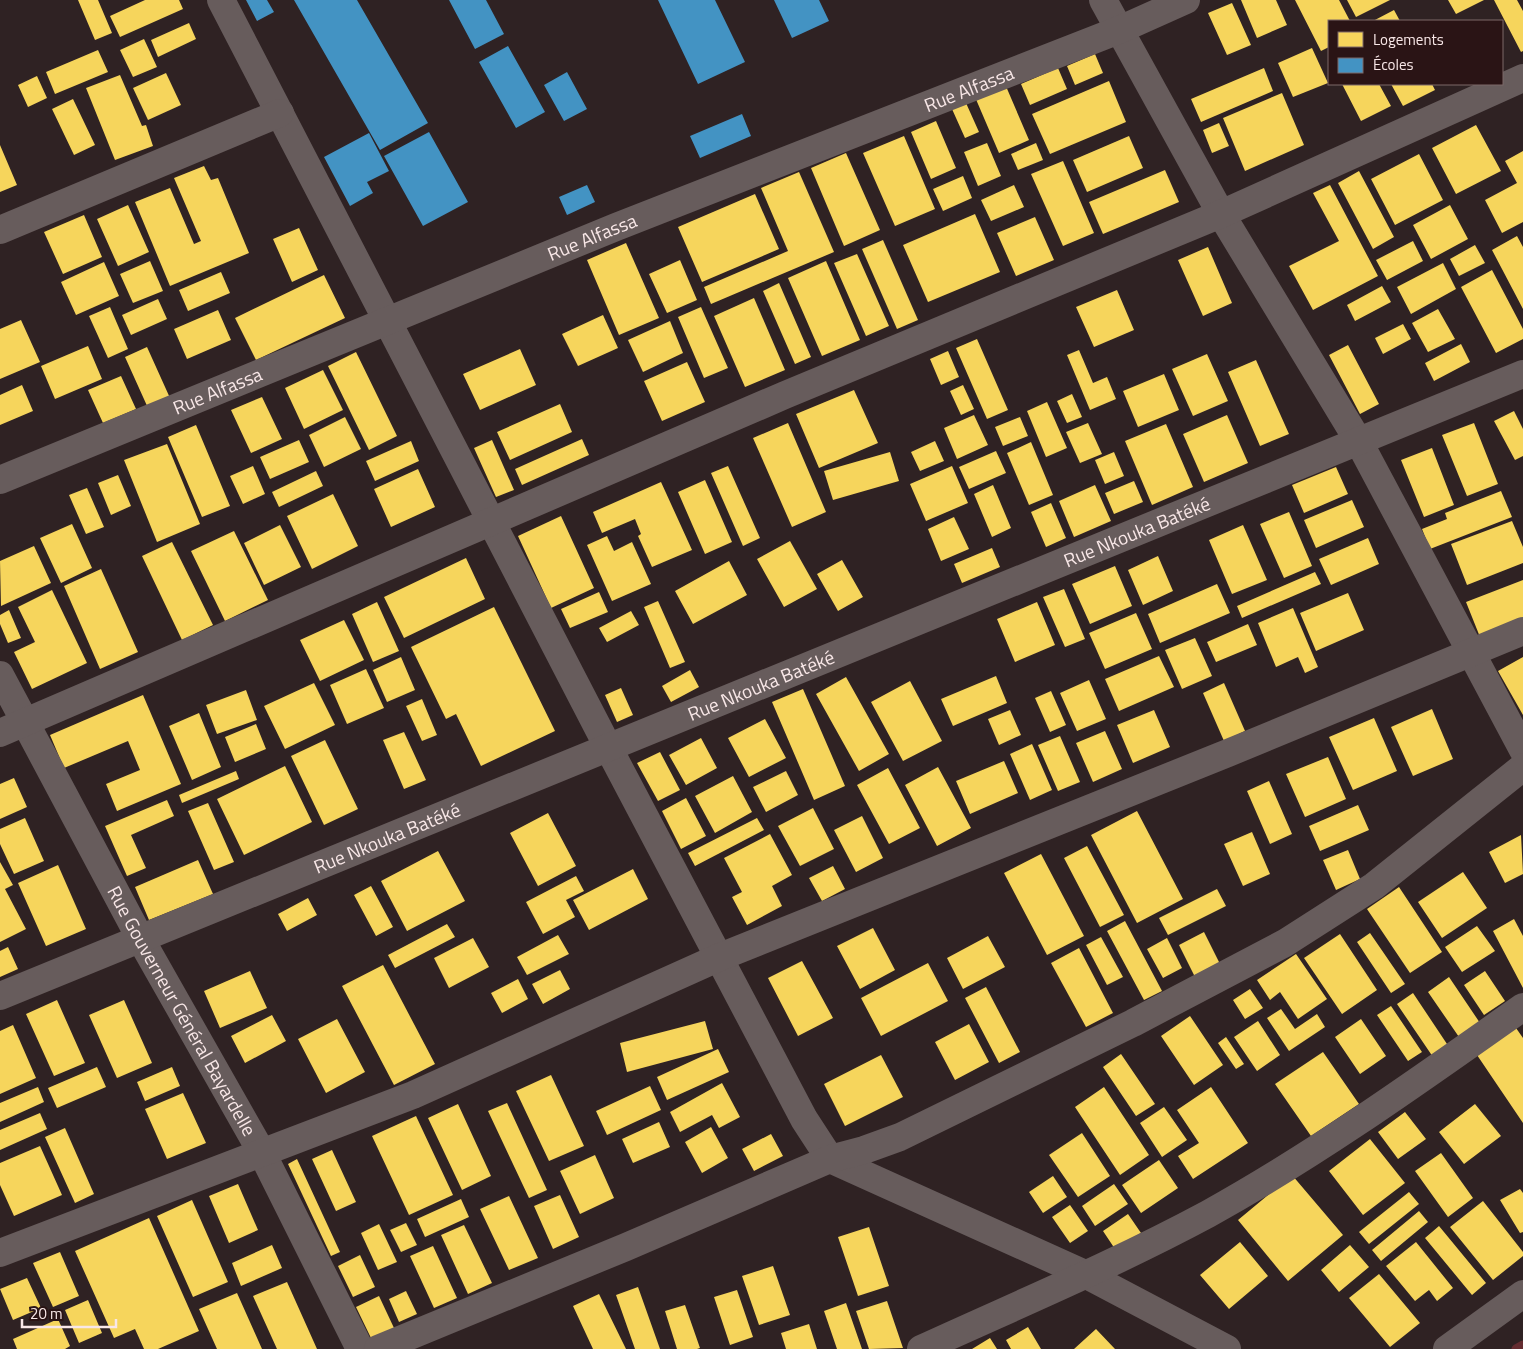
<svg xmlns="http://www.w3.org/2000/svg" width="1523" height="1349" font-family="'Titillium Web',sans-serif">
<rect width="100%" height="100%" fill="#2f2223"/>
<path fill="#f6d55c" d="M78 0H98L112 33 95 40Z
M145 0H179L183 9 120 37 110 16Z
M1241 0H1276L1287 25 1257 38Z
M1295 0H1339L1350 21H1329V47L1321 51Z
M1347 0H1390L1356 17Z
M1448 0H1484L1456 14Z
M1494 0H1517L1523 11V51L1521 52Z
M1232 3 1251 45 1227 55 1208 13Z
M1394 10 1400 21H1373Z
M189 23 196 39 158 57 151 40Z
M144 39 157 67 133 77 120 50Z
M1312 48 1328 83 1293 97 1278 63Z
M98 50 108 72 55 94 46 72Z
M1095 54 1103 73 1075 85 1067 66Z
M1058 68 1067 89 1030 105 1021 84Z
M1264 68 1273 91 1201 122 1191 99Z
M166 73 181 105 148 120 133 88Z
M120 75 142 126 146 125 153 146 115 160 86 88Z
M37 76 47 98 28 107 18 85Z
M1109 81 1126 122 1050 154 1032 114Z
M1005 84 1029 140 999 153 975 97Z
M1342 84H1379L1391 106 1361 121Z
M1391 84H1432L1435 90 1403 106Z
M1282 93 1304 145 1245 171 1223 118Z
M73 99 95 145 74 155 52 109Z
M966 103 979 132 965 138 952 109Z
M936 121 956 168 931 179 911 132Z
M1219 123 1229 146 1212 153 1203 130Z
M1476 125 1501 171 1456 194 1432 148Z
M904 136 935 209 895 226 863 153Z
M1129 136 1143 168 1087 192 1073 160Z
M987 143 1001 176 978 186 964 152Z
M1036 143 1043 160 1018 170 1011 154Z
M0 145 17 185 0 192Z
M1523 151V222L1502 233 1485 200 1517 183 1505 161Z
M846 153 880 230 844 246 811 168Z
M1419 154 1443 200 1395 225 1371 179Z
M1063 161 1094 233 1063 246 1031 174Z
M204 166 211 180 218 178 249 253 170 286 135 202 170 188 194 244 201 241 174 178Z
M1165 170 1179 202 1103 234 1089 202Z
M1359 171 1394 237 1373 249 1338 183Z
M799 172 834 252 711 304 704 287 788 251 761 188Z
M963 176 972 198 943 211 933 189Z
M1014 185 1024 207 991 221 981 200Z
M1330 185 1378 276 1313 310 1289 266 1339 241 1313 193Z
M755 194 779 249 702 282 678 227Z
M128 205 149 252 118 266 97 219Z
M1450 205 1468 239 1431 259 1413 225Z
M975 214 1000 272 928 302 903 245Z
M84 215 102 257 63 274 44 232Z
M1035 217 1054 260 1016 276 997 233Z
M299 228 318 270 292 282 273 239Z
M1517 236 1523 247V309L1492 250Z
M883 240 918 320 897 329 862 249Z
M1413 241 1423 261 1387 280 1376 260Z
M626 243 659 318 619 335 587 260Z
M1475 245 1485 263 1459 276 1450 259Z
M1208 247 1232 303 1203 316 1178 260Z
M857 254 889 326 866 336 834 263Z
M680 260 697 300 667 313 649 274Z
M150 261 163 291 133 303 120 274Z
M826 261 860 340 822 356 788 278Z
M104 262 119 296 76 315 61 282Z
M1443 263 1456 289 1411 314 1397 287Z
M1492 270 1523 329V339L1496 353 1461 287Z
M221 272 230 293 188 311 179 290Z
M324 275 345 318 256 360 235 318Z
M779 283 811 357 795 364 763 291Z
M1382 286 1391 302 1355 321 1347 305Z
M1117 290 1134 330 1094 347 1076 307Z
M754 298 785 370 745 387 714 316Z
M158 299 167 319 131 335 122 315Z
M110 307 128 349 108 358 89 316Z
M701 307 728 368 704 378 678 317Z
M1438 309 1455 339 1428 352 1412 323Z
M218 310 231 340 187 359 174 329Z
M603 315 618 348 578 366 562 334Z
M21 320 40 362 0 379V329Z
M670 321 683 353 643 372 628 340Z
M1403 324 1411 339 1383 354 1375 338Z
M977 339 1008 410 987 419 956 348Z
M1461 344 1470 362 1434 381 1425 363Z
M1348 345 1379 404 1360 414 1329 355Z
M88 346 102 379 55 399 41 366Z
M147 347 170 398 148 408 125 357Z
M520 349 536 385 480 410 463 374Z
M1079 350 1093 383 1107 377 1116 399 1090 410 1067 355Z
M948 351 959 377 941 385 930 359Z
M356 352 397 436 369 450 328 366Z
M1207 354 1228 401 1193 416 1172 369Z
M1256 360 1289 434 1260 446 1228 372Z
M687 362 705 402 662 421 644 381Z
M323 370 343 410 304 429 285 388Z
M1164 374 1179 410 1138 427 1123 391Z
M121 376 136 409 103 423 88 390Z
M22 385 33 411 0 425V395Z
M963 385 974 409 961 415 950 391Z
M854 390 878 443 819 468 796 414Z
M1072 394 1082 417 1067 423 1057 401Z
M262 397 282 439 251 453 231 410Z
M1047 402 1067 448 1046 457 1027 411Z
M560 404 572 432 510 460 497 432Z
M1514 411 1523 429V456L1515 460 1494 421Z
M974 415 988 445 957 459 944 428Z
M1227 415 1248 463 1204 482 1183 434Z
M345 417 361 449 324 467 309 435Z
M1020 417 1028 436 1003 446 995 427Z
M788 423 826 512 792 527 753 438Z
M1088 423 1102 454 1080 463 1066 432Z
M1474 423 1498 484 1467 496 1442 435Z
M1166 424 1193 487 1152 505 1125 441Z
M196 425 230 506 202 517 168 437Z
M582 439 589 455 522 485 515 469Z
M299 440 309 462 270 479 260 457Z
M492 440 514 490 496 497 474 448Z
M411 441 419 461 375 481 366 461Z
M935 441 944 461 920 471 911 452Z
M1031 442 1053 495 1029 505 1007 453Z
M167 444 200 524 157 542 124 460Z
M1432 448 1454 505 1424 517 1401 460Z
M996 451 1006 473 969 489 959 467Z
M890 452 899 481 833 500 824 471Z
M1114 452 1124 476 1105 484 1095 460Z
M253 466 265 494 243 504 230 476Z
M728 466 760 538 743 546 711 473Z
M952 466 968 503 926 521 910 484Z
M1336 467 1348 494 1304 513 1292 485Z
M418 469 435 507 391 527 374 489Z
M316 471 323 486 279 507 272 492Z
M118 475 131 506 111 515 98 483Z
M705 480 732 542 705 554 678 492Z
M1134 481 1143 502 1114 514 1105 493Z
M661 482 692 550 652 567 638 536 641 534 635 519 602 533 593 512Z
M993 485 1011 528 992 537 974 494Z
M1095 485 1111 521 1074 537 1059 501Z
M87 488 104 527 86 534 69 495Z
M1501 491 1512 517 1430 549 1422 529 1447 519 1445 513Z
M333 494 358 546 312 569 287 516Z
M1352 500 1364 527 1316 548 1304 520Z
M1051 503 1066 538 1046 547 1031 512Z
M1289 512 1312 566 1284 578 1260 524Z
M561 516 594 588 551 608 518 536Z
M954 517 969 549 941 561 928 529Z
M1512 521 1523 547V563L1467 585 1451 544Z
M72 524 92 568 61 583 40 538Z
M280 525 301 567 264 585 244 543Z
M1243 525 1267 580 1232 594 1209 540Z
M234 531 268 600 225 621 191 551Z
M607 536 614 551 632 542 651 584 612 601 587 545Z
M1368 538 1379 564 1331 585 1319 559Z
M790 541 817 589 784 607 757 559Z
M172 542 213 625 182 640 142 556Z
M34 546 51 583 1 606 0 561Z
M992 548 1000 567 962 583 954 564Z
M1158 556 1173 591 1143 605 1128 570Z
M466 558 485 599 404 638 384 597Z
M842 560 863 597 838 611 817 574Z
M729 561 747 595 693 624 675 591Z
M1115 566 1132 606 1090 624 1072 584Z
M101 569 138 652 100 669 64 586Z
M1315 572 1321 584 1242 618 1237 606Z
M1523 580V620L1480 637 1466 602Z
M1217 584 1230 613 1160 643 1148 614Z
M1064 589 1085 639 1065 647 1043 597Z
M52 590 87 663 32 689 14 652 35 642 18 607Z
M599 592 608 612 570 628 561 609Z
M1348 593 1364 630 1316 651 1300 613Z
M658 601 685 662 670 668 644 607Z
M377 602 399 651 373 662 352 614Z
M1037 602 1055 645 1015 662 997 619Z
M494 607 555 731 481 766 456 714 446 719 411 647Z
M1293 608 1318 667 1305 673 1298 657 1276 667 1258 623Z
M9 610 21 638 8 643 0 624V615Z
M631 611 639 625 607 642 599 628Z
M1136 613 1152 649 1105 669 1089 633Z
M344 620 364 660 320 681 300 640Z
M1248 624 1257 645 1216 662 1207 642Z
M1195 638 1212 676 1182 689 1165 650Z
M1159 656 1174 687 1119 711 1105 679Z
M401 657 415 690 387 702 373 670Z
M1523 657V715L1498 671Z
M366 669 384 708 347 724 330 685Z
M690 670 699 687 671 702 662 686Z
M996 676 1007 703 953 726 941 699Z
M846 677 889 754 859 771 816 694Z
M1089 680 1106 719 1077 731 1060 693Z
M910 681 942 741 903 761 871 702Z
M314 683 335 725 285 749 264 706Z
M1224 683 1245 731 1224 741 1203 693Z
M621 688 633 715 617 722 605 695Z
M803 689 845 786 814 800 772 702Z
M246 690 257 720 217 734 206 705Z
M1051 691 1066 725 1050 732 1035 698Z
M143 695 181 784 117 811 106 784 140 770 128 741 64 768 50 735Z
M422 699 437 735 422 741 406 706Z
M1432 709 1453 759 1413 776 1391 727Z
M1010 710 1021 735 999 745 988 719Z
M1154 710 1170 747 1133 763 1117 725Z
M199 713 221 767 192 780 169 726Z
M1374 718 1397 771 1353 790 1329 737Z
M765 719 786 758 749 777 728 738Z
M256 724 266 749 235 762 225 737Z
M1105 731 1122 769 1093 782 1076 743Z
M404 732 426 780 404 789 383 740Z
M1060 736 1080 782 1058 791 1038 745Z
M701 738 717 768 686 785 669 755Z
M325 740 358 809 324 825 291 756Z
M1032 744 1052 790 1030 800 1010 754Z
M660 752 680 790 658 801 637 763Z
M1328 757 1346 799 1305 817 1286 774Z
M1004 761 1018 793 970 814 956 781Z
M285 766 312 822 244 855 217 799Z
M938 767 971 828 937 846 905 785Z
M888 768 920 828 889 844 857 785Z
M236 771 239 779 182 803 179 795Z
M786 771 798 795 766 812 753 787Z
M733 776 752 812 715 833 695 796Z
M14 778 27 807 0 819V784Z
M1269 781 1292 834 1270 844 1247 791Z
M686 798 706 836 681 849 662 811Z
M167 800 174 816 131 835 146 868 127 876 105 826Z
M208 803 234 862 214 870 188 811Z
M1358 805 1369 830 1320 851 1309 826Z
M813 808 834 849 800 866 778 826Z
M1137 811 1183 899 1137 923 1091 835Z
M548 813 576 866 538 886 510 833Z
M862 816 883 858 856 872 834 830Z
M25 818 44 861 14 874 0 844V829Z
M757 818 764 830 695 866 688 853Z
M1252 832 1270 874 1243 886 1224 844Z
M770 834 792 875 772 886 782 906 747 925 732 897 742 892 724 858Z
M1521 835 1523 874 1505 883 1489 852Z
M1087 846 1124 915 1100 927 1064 858Z
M1348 850 1360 879 1336 890 1323 860Z
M438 851 465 901 407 931 381 881Z
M1041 854 1084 936 1047 955 1004 873Z
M198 860 213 894 149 920 135 887Z
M0 862 13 885 5 889 26 929 0 942Z
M58 865 86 929 46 946 18 883Z
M833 866 845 889 822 901 809 878Z
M633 869 648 899 589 930 573 900Z
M1463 872 1487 908 1442 938 1418 902Z
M576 876 584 891 566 900 575 917 543 934 526 902Z
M371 886 393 927 376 936 354 895Z
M1399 887 1442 952 1410 973 1367 909Z
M1217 889 1226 906 1168 935 1159 918Z
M308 898 317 915 287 931 278 914Z
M1514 919 1523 936V988L1493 931Z
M1125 921 1162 991 1144 1000 1107 931Z
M447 924 455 937 395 968 388 955Z
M1477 926 1495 951 1462 972 1445 947Z
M873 928 895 970 860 989 837 946Z
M1204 932 1221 966 1196 979 1179 945Z
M1370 933 1405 984 1391 993 1357 942Z
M1340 934 1377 990 1342 1014 1304 958Z
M558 935 569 954 527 975 517 957Z
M988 936 1005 967 963 989 947 958Z
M1101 937 1123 977 1107 985 1086 945Z
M473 938 489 967 449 988 434 958Z
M1167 938 1182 968 1163 978 1147 949Z
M8 947 18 969 0 977V951Z
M1079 948 1113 1013 1086 1027 1051 963Z
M1296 954 1327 999 1298 1019 1280 992 1270 1000 1257 980Z
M802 961 833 1018 798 1036 768 978Z
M928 963 948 1001 881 1036 861 998Z
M383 965 435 1064 394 1085 342 986Z
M560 970 570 989 543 1004 532 984Z
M250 971 267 1008 220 1028 204 991Z
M1485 971 1505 1001 1484 1015 1464 985Z
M1449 977 1480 1023 1459 1037 1428 992Z
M518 979 528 999 502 1013 491 993Z
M986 987 1020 1052 999 1063 965 998Z
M1250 989 1263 1008 1245 1019 1233 1000Z
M1413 993 1449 1047 1433 1057 1397 1004Z
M57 1000 85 1063 54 1076 26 1014Z
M124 1000 152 1063 117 1078 89 1015Z
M1391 1006 1422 1052 1408 1061 1377 1015Z
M1281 1009 1295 1029 1317 1014 1325 1027 1289 1051 1267 1018Z
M272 1015 286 1041 245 1063 231 1036Z
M1190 1016 1223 1065 1194 1085 1161 1036Z
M337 1019 365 1072 326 1093 298 1039Z
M1361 1019 1386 1056 1360 1074 1335 1037Z
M705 1021 713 1049 627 1072 620 1043Z
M1258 1021 1280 1055 1257 1071 1234 1037Z
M969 1024 989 1062 955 1080 935 1042Z
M13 1025 36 1078 0 1094V1031Z
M1516 1028 1523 1038V1123L1477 1055Z
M1226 1037 1244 1064 1236 1069 1218 1043Z
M718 1049 729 1072 667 1100 657 1077Z
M1323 1052 1359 1104 1311 1136 1275 1084Z
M1121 1054 1155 1104 1136 1116 1103 1067Z
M881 1055 903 1097 845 1126 824 1084Z
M97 1067 106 1087 57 1108 48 1088Z
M172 1067 180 1086 145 1101 137 1082Z
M551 1075 584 1146 549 1161 516 1091Z
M722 1083 740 1117 719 1128 712 1115 680 1132 670 1112Z
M650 1086 661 1110 607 1135 596 1111Z
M38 1087 44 1102 0 1122V1103Z
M1104 1087 1149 1155 1120 1175 1075 1107Z
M1211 1087 1248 1143 1193 1179 1178 1156 1199 1143 1177 1110Z
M183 1093 206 1143 167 1159 145 1109Z
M507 1103 547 1190 529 1198 488 1111Z
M458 1104 491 1176 462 1190 428 1118Z
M1475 1104 1501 1136 1464 1164 1439 1132Z
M1164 1107 1187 1140 1162 1157 1140 1123Z
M1405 1112 1426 1139 1398 1159 1378 1132Z
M40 1113 47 1129 0 1150V1130Z
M416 1116 453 1195 409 1215 372 1136Z
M659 1122 670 1147 633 1163 622 1139Z
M711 1127 728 1158 702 1173 685 1142Z
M65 1128 94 1194 75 1203 45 1137Z
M1082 1133 1110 1176 1078 1197 1049 1155Z
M771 1134 783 1156 754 1171 742 1149Z
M1370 1139 1405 1183 1363 1215 1329 1171Z
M40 1146 62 1195 14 1216 0 1185V1163Z
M332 1150 356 1202 336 1211 312 1159Z
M1441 1153 1473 1198 1448 1217 1415 1171Z
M595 1155 614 1198 580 1214 560 1171Z
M297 1159 340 1252 331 1256 288 1164Z
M1159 1160 1178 1188 1141 1213 1122 1185Z
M1292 1175 1343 1235 1288 1281 1238 1220Z
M1053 1176 1067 1197 1043 1213 1029 1192Z
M238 1184 258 1230 229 1243 209 1196Z
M1114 1184 1128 1204 1095 1226 1082 1206Z
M1520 1189 1523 1193V1232L1520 1233 1500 1200Z
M1409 1192 1419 1204 1369 1244 1359 1232Z
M560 1195 579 1237 553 1249 534 1206Z
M509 1196 538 1258 509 1270 480 1209Z
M461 1199 469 1217 425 1237 417 1219Z
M192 1200 228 1282 193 1297 157 1216Z
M1483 1201 1523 1252V1256L1493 1280 1450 1227Z
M1070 1205 1088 1231 1070 1243 1052 1217Z
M1419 1211 1428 1222 1381 1261 1372 1250Z
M1128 1214 1141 1233 1115 1249 1103 1231Z
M149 1218 199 1331 158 1349H144L135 1329 114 1338 75 1251Z
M406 1223 417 1245 401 1252 390 1230Z
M379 1224 397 1262 378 1270 361 1233Z
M464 1225 492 1283 468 1294 441 1235Z
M1439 1226 1486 1283 1472 1295 1425 1238Z
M869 1227 889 1286 858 1296 838 1237Z
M1240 1242 1268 1276 1229 1309 1200 1275Z
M1416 1242 1453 1288 1437 1301 1429 1290 1415 1301 1386 1266Z
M272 1245 282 1268 241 1286 232 1263Z
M1350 1245 1369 1267 1339 1292 1321 1270Z
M433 1246 457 1298 434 1308 410 1256Z
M60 1252 79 1296 53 1307 33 1263Z
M360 1255 375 1287 353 1297 338 1266Z
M773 1266 790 1315 759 1325 742 1276Z
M1379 1274 1420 1323 1390 1347 1349 1298Z
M27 1278 41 1308 13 1320 0 1289Z
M287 1282 317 1349H277L253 1296Z
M638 1287 660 1349H635L616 1295Z
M737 1290 753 1337 730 1345 714 1297Z
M406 1291 417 1314 399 1322 389 1299Z
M237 1293 262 1349H217L199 1309Z
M599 1294 626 1349H593L573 1306Z
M379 1296 394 1328 371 1338 356 1307Z
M88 1300 102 1333 79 1343 65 1310Z
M887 1301 903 1348 869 1349 856 1311Z
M846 1303 862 1349H837L824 1311Z
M685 1305 700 1348 697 1349H677L665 1311Z
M58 1319 70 1346 65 1349H17L13 1339Z
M809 1324 817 1349H786L781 1333Z
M1028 1327 1041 1349H1011L1006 1340Z
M1096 1329 1115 1349H1074Z
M990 1338 997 1349H972Z"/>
<path fill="#4393c3" d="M246 0H267L274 12 257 21Z
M294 0H357L428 123 380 150Z
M449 0H486L504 34 475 49Z
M658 0H715L745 62 698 84Z
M774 0H819L829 21 792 38Z
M508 46 545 112 516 128 479 62Z
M567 72 587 109 564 121 544 85Z
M742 114 751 136 700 158 690 136Z
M429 132 468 202 423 226 384 156Z
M369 133 389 171 367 182 373 193 350 206 324 157Z
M587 185 595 202 567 215 559 197Z"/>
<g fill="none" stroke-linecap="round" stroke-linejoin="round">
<path stroke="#642c30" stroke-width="9" d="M1516 1349 1523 1345"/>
<g stroke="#675c5c" stroke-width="28">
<path d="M221 0 608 747 804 1119 830 1159 1085 1274 1227 1349"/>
<path d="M1103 0 1221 214 1359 442 1523 750"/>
<path d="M0 230 280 113"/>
<path id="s1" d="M0 480 616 227 1119 30 1186 0"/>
<path id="s2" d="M0 675 140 938 262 1153 360 1349"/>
<path d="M0 733 785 395 1221 214 1523 78"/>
<path id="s3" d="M0 996 1523 374"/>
<path d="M0 1253 413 1095 720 957 1228 753 1523 631"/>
<path d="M378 1349 626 1247 830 1159 864 1150 900 1137 1133 1023 1285 943 1374 886 1523 767"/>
<path d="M921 1349C1017 1305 1115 1264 1208 1214 1318 1153 1421 1079 1523 1007"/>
<path d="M1447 1349 1523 1294"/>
</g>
</g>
<g text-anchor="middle" stroke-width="5" stroke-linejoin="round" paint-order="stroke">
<g font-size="19" fill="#f8e7e7" stroke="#2a1415">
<text dy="7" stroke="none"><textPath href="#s1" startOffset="1045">Rue Alfassa</textPath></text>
<text dy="7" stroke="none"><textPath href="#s1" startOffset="640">Rue Alfassa</textPath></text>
<text dy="7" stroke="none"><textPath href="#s1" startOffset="235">Rue Alfassa</textPath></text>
<text dy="7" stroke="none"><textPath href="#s3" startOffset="1228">Rue Nkouka Batéké</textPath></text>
<text dy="7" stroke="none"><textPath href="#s3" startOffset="822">Rue Nkouka Batéké</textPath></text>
<text dy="7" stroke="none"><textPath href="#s3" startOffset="418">Rue Nkouka Batéké</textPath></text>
<text dy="7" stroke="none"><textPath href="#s2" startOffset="382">Rue Gouverneur Général Bayardelle</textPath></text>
</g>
</g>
<rect x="1328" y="20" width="175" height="65" fill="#2a1415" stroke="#7c6869"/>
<rect x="1338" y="32" width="25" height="15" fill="#f6d55c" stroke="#7c6869"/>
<text x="1373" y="45" font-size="15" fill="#f8e7e7">Logements</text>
<rect x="1338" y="58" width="25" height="15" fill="#4393c3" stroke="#7c6869"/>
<text x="1373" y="70" font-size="15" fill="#f8e7e7">Écoles</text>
<path d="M22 1319v8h94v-8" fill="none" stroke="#f8e7e7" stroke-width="2.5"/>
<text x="30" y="1319" font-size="15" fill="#f8e7e7" stroke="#2a1415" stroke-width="4" paint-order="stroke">20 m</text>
</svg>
